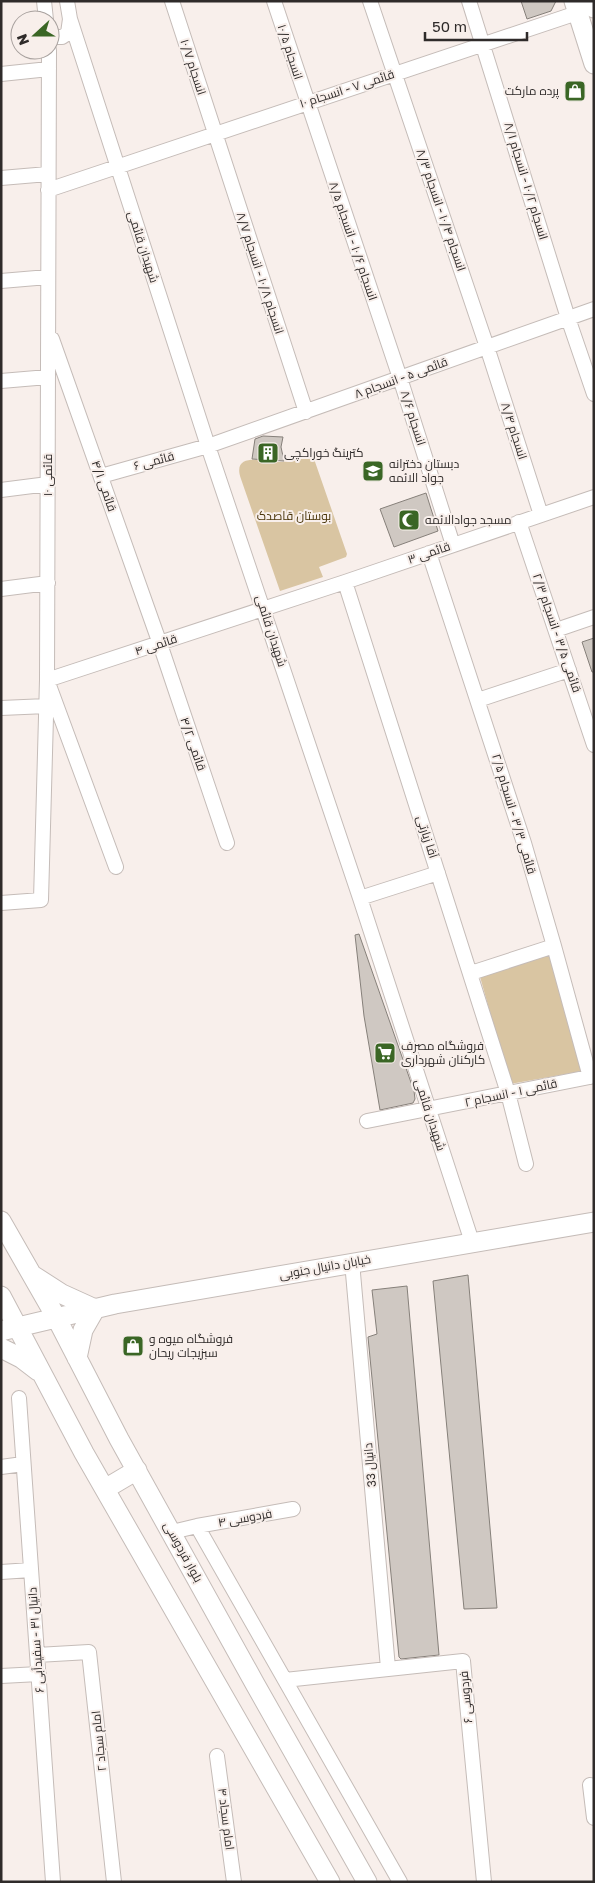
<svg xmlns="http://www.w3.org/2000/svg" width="595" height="1883" font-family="'Golos Text',Cairo,sans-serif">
<rect width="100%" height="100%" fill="#f8efeb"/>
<path fill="#d9c5a2" d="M313 456 347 554 346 557 319 567 323 577 280 591 241 479C231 451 265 462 279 462 290 462 302 458 313 456Z
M550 953 583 1071 510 1084 479 973Z"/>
<path fill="#cfc8c2" stroke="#86807a" d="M521 1H556L551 11 527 19Z
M263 436 283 437 281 447 284 461 252 459 255 439Z
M426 493 438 531 394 547 380 509Z
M594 638V672H592L582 642Z
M359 934 414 1091 415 1099 413 1103 380 1110 364 1016 355 935Z
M468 1275 497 1608 464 1609 433 1281Z
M407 1286 439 1655 401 1659 399 1657 368 1337 377 1334 372 1290Z"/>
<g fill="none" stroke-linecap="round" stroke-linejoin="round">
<g stroke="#c5bcb8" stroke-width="16">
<path id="minor" d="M44 1 46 20
M172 1 306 412
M274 1 400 378 453 545
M370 1 487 347 541 515
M469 1 568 318 594 394
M70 19 208 446 360 898 472 1242
M50 31 55 37H62L68 33 70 19 67 1
M1 74 49 69
M1 178 48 174
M48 190 577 13
M1 281 48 277
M52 339 160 644 227 843
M1 381 48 377
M101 476 208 446 594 309
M1 490 48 484
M519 522 594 745
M429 553 524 843 554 946 590 1077
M345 582 508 1093 526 1164
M1 589 48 583
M556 630 594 617
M478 700 569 670
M1 708 47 706
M116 867 47 680 345 582 594 497
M360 898 438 873
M1 903 41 900 47 680 49 50
M471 973 554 946
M367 1121 594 1076
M352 1262 388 1668
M19 1398 53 1882
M1 1467 23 1464
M197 1526 400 1882
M172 1532 197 1526 293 1509
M1 1572 31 1570
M37 1655 89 1652 114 1882
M1 1676 39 1674
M285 1680 463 1661 484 1882
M217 1756 234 1882
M590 1785 594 1818"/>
</g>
<g stroke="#c5bcb8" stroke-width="21">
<path id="major" d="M574 1 594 64
M592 1 594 8
M1 1221 56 1317 119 1439 255 1684 367 1882
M34 1276 62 1294 95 1309 83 1330 77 1358
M1 1296 84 1453 330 1882
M1 1331 115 1304 594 1222
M1 1348 21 1358 38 1371
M105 1489 137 1470"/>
</g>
<use href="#minor" stroke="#fff" stroke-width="14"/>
<use href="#major" stroke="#fff" stroke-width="19"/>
</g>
<defs>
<g id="shop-square" transform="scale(1.125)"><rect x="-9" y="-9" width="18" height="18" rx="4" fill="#3a6625" stroke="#f8efeb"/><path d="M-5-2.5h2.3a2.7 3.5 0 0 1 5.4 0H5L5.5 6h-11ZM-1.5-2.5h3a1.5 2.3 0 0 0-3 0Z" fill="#fff"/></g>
<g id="building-square" transform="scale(1.125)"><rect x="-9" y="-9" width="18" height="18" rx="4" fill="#3a6625" stroke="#f8efeb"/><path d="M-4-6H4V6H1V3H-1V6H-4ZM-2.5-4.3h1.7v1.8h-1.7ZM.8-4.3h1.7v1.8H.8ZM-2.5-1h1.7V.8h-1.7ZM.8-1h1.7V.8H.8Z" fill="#fff"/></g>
<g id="school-square" transform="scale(1.125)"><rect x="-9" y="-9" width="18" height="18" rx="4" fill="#3a6625" stroke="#f8efeb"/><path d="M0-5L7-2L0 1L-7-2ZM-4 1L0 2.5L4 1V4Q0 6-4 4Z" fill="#fff"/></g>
<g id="mosque-square" transform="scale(1.125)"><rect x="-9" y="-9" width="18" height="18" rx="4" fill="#3a6625" stroke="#f8efeb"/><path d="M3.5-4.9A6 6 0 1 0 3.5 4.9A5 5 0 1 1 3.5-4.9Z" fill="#fff"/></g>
<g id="supermarket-square" transform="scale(1.125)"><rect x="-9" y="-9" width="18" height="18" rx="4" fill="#3a6625" stroke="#f8efeb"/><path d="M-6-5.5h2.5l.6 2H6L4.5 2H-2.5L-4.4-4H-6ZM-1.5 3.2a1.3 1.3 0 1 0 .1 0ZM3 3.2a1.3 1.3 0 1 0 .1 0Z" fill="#fff"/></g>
</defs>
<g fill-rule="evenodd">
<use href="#shop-square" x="575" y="91"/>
<use href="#building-square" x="268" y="453"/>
<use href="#school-square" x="373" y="471"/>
<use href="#mosque-square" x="409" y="520"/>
<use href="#supermarket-square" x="385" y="1053"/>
<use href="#shop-square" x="133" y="1346"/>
</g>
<g text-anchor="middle" stroke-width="4" stroke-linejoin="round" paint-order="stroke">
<g font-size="12" fill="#2f2b2a" stroke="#f8efeb">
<text transform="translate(290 52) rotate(72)" y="4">انسجام ۱۰/۵</text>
<text transform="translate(193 67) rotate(72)" y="4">انسجام ۱۰/۷</text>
<text transform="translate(347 89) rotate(-18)" y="4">قائمی ۷ - انسجام ۱۰</text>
<text transform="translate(526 181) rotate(73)" y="4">انسجام ۱۰/۲ - انسجام ۸/۱</text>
<text transform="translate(441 210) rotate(71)" y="4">انسجام ۱۰/۴ - انسجام ۸/۳</text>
<text transform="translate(353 241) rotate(71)" y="4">انسجام ۱۰/۶ - انسجام ۸/۵</text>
<text transform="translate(143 247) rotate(72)" y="4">شهیدان قائمی</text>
<text transform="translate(260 273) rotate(72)" y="4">انسجام ۱۰/۸ - انسجام ۸/۷</text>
<text transform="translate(401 378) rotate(-20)" y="4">قائمی ۵ - انسجام ۸</text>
<text transform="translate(413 418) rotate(72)" y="4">انسجام ۸/۶</text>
<text transform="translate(514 431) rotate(72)" y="4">انسجام ۸/۴</text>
<text transform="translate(154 461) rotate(-15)" y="4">قائمی ۶</text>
<text transform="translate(48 475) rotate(-90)" y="4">قائمی ۱۰</text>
<text transform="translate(104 486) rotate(71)" y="4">قائمی ۴/۱</text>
<text transform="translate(429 553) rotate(-19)" y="4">قائمی ۳</text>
<text transform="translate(271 631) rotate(72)" y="4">شهیدان قائمی</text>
<text transform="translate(557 633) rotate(71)" y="4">قائمی ۳/۵ - انسجام ۲/۳</text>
<text transform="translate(156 645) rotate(-18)" y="4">قائمی ۴</text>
<text transform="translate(193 744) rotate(71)" y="4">قائمی ۴/۲</text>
<text transform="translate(514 814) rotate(73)" y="4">قائمی ۳/۳ - انسجام ۲/۵</text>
<text transform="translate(427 837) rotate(72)" y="4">آقا زیارتی</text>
<text transform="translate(511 1093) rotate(-12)" y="4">قائمی ۱ - انسجام ۲</text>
<text transform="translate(430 1115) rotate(72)" y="4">شهیدان قائمی</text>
<text transform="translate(325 1267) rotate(-10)" y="4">خیابان دانیال جنوبی</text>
<text transform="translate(370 1465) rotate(-95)" y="4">دانیال 33</text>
<text transform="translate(245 1518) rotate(-10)" y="4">فردوسی ۴</text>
<text transform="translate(183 1552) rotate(61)" y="4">بلوار فردوسی</text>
<text transform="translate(36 1640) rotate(-94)" y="4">دانیال ۳۱ - سفیدآبی ۶</text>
<text transform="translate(466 1697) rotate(-95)" y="4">فردوسی ۶</text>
<text transform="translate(99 1741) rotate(-96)" y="4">امام سجاد ۲</text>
<text transform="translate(226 1819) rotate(83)" y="4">امام سجاد ۴</text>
</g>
<g font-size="12" fill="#2f2b2a" stroke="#f8efeb" text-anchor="start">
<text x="559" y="95" text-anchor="end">پرده مارکت</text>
<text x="284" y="457">کترینگ خوراکچی</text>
<text x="389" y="468">دبستان دخترانه<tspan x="389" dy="14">جواد الائمه</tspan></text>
<text x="425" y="524">مسجد جوادالائمه</text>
<text x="401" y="1050">فروشگاه مصرف<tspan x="401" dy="14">کارکنان شهرداری</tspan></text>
<text x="149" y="1343">فروشگاه میوه و<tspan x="149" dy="14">سبزیجات ریحان</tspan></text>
</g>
<g font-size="12" fill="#493509" stroke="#f8efeb">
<text x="294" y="520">بوستان قاصدک</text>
</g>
</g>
<rect width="595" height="1883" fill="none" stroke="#2f2b2a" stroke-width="5"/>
<g transform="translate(35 35) rotate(249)"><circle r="24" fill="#f8efeb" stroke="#a8a19e"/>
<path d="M0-4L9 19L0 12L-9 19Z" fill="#3a6625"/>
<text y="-8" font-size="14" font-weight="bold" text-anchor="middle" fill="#2f2b2a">N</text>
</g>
<path d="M425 32v8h102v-8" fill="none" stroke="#2f2b2a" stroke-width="2.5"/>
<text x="432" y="32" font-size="15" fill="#2f2b2a" stroke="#f8efeb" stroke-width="4" paint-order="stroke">50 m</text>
</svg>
